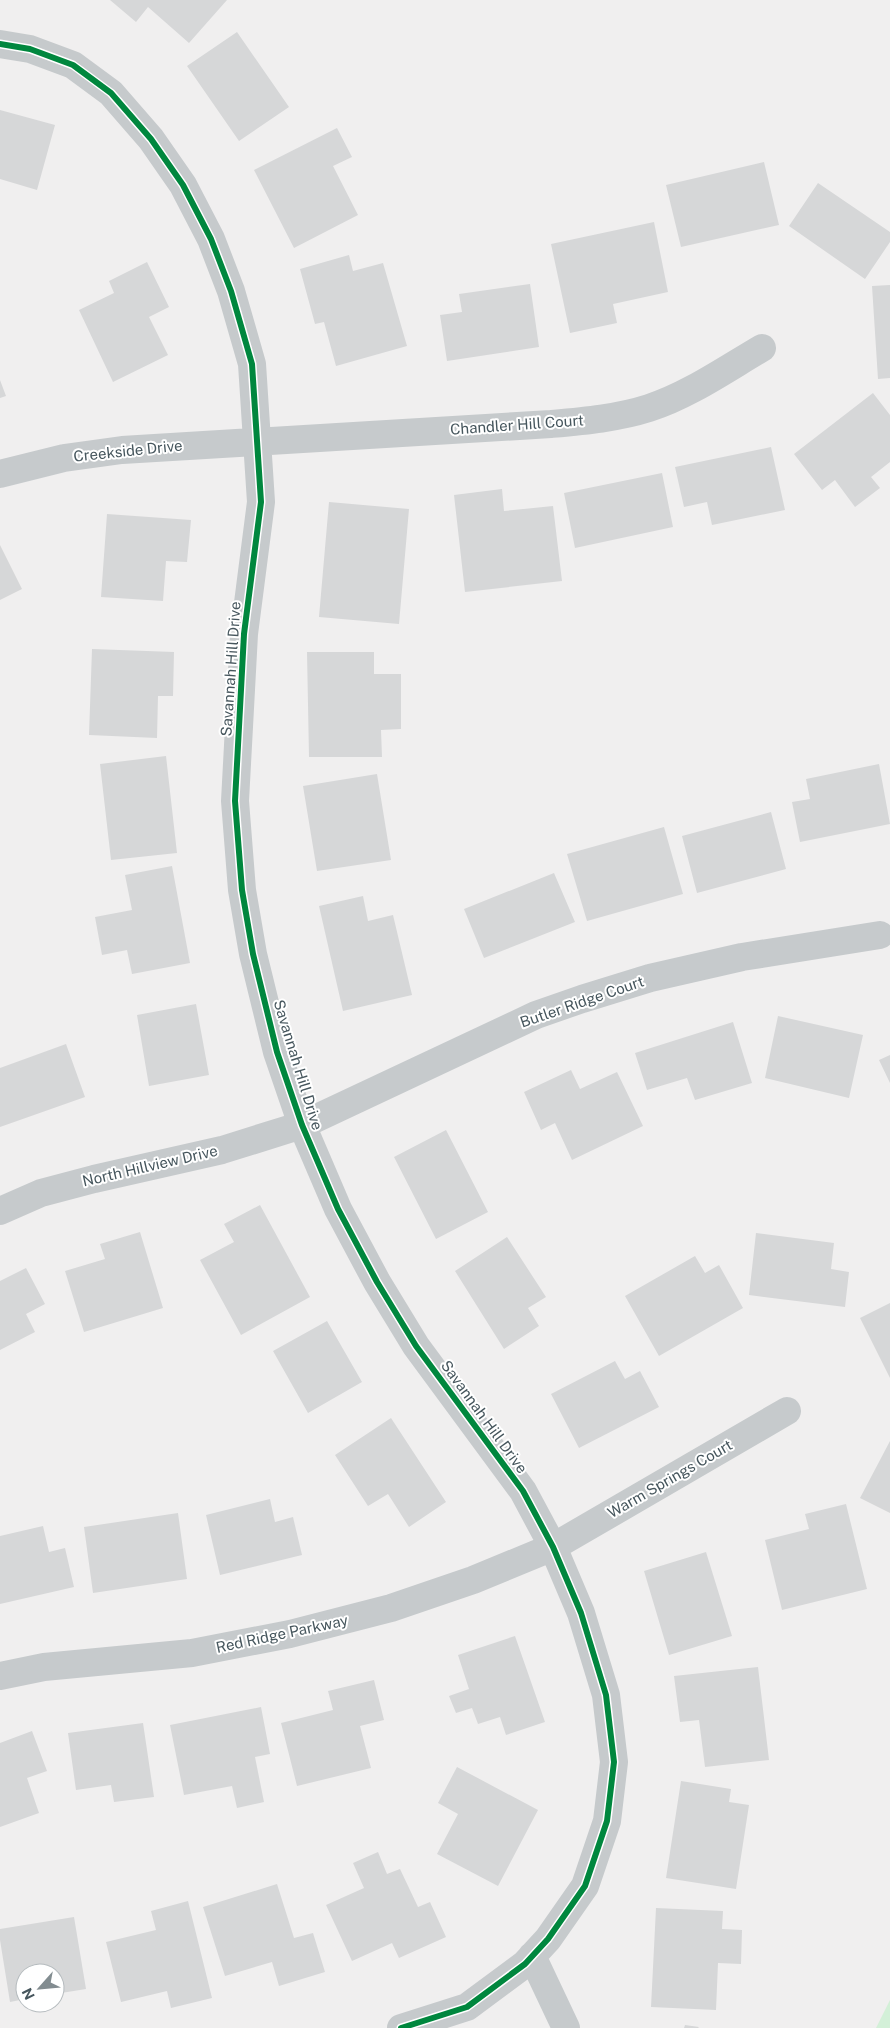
<svg xmlns="http://www.w3.org/2000/svg" width="890" height="2028" font-family="'Public Sans',sans-serif">
<rect width="100%" height="100%" fill="#f0efef"/>
<path fill="#d3f0d8" d="M890 2000V2028H876Z"/>
<path fill="#d6d7d8" d="M110 0H227L189 43 148 7 136 22Z
M237 32 289 107 239 141 187 66Z
M0 110 55 125 37 190 0 179Z
M337 128 352 157 333 166 358 215 294 248 254 170Z
M764 162 779 225 681 247 666 185Z
M818 183 890 232V242L865 279 789 226Z
M654 222 668 292 613 304 617 323 570 333 551 244Z
M349 255 353 271 383 263 407 346 336 366 324 322 315 324 300 269Z
M147 262 169 307 149 317 168 355 113 382 79 310 114 293 109 281Z
M530 284 539 347 447 361 440 315 462 312 459 294Z
M890 285V378L878 379 872 286Z
M0 380 6 396 0 398Z
M873 393 890 415V462L871 477 880 488 855 507 835 480 822 490 794 454Z
M771 447 785 510 712 525 707 502 684 507 675 467Z
M662 473 673 527 575 548 564 493Z
M502 489 504 511 553 506 562 581 465 592 454 495Z
M329 502 409 509 399 624 319 617Z
M107 514 191 520 187 562 166 561 163 601 101 597Z
M0 545 22 589 0 600Z
M92 649 174 652 173 696H158L157 738 89 735Z
M307 652H374V674H401V729L381 730 382 757H309Z
M166 756 177 853 111 860 100 764Z
M879 764 890 824 800 842 792 802 810 799 806 779Z
M377 774 391 860 317 871 303 786Z
M771 812 786 869 697 893 682 836Z
M664 827 683 894 587 921 567 854Z
M172 866 190 963 132 974 127 950 102 955 95 917 132 910 125 875Z
M554 873 575 922 484 958 464 909Z
M363 896 368 921 393 915 412 995 343 1011 319 906Z
M196 1004 209 1075 149 1086 137 1015Z
M778 1016 863 1035 849 1098 765 1078Z
M733 1022 752 1083 695 1100 687 1078 647 1090 635 1053Z
M66 1044 85 1097 0 1127V1068Z
M890 1055V1083L879 1060Z
M571 1070 580 1089 617 1072 643 1126 572 1160 555 1123 541 1130 524 1092Z
M446 1130 488 1212 436 1239 394 1157Z
M260 1205 310 1297 241 1335 200 1260 234 1242 224 1224Z
M140 1232 163 1308 84 1332 65 1271 105 1259 100 1244Z
M756 1233 834 1243 831 1269 849 1272 845 1307 749 1295Z
M507 1237 546 1297 528 1308 539 1326 504 1349 455 1271Z
M695 1256 705 1273 719 1265 743 1308 659 1356 625 1296Z
M26 1268 45 1304 26 1314 35 1332 0 1350V1281Z
M890 1303V1378L860 1318Z
M327 1321 362 1382 308 1413 273 1351Z
M615 1361 625 1379 640 1371 659 1407 579 1448 551 1394Z
M391 1418 446 1502 409 1527 388 1494 368 1506 335 1455Z
M890 1441V1513L860 1498Z
M270 1499 275 1522 293 1517 302 1555 220 1575 206 1515Z
M846 1504 867 1589 782 1610 765 1540 809 1529 805 1514Z
M178 1513 187 1579 93 1593 84 1527Z
M43 1526 49 1552 65 1548 74 1587 0 1604V1536Z
M706 1552 732 1636 669 1655 644 1571Z
M515 1636 545 1722 506 1735 500 1717 478 1724 472 1708 456 1713 449 1696 469 1689 458 1655Z
M758 1667 769 1760 705 1767 699 1720 680 1722 674 1676Z
M374 1680 384 1720 360 1726 371 1768 297 1786 281 1723 333 1710 328 1691Z
M261 1707 270 1754 255 1757 264 1802 237 1808 232 1786 184 1795 170 1725Z
M143 1723 154 1797 114 1802 111 1785 76 1790 68 1733Z
M32 1731 47 1771 27 1778 39 1813 0 1827V1743Z
M457 1767 538 1810 498 1886 437 1854 458 1814 438 1803Z
M681 1781 731 1789 729 1802 749 1805 736 1889 666 1878Z
M378 1852 387 1874 400 1869 418 1907 430 1902 446 1937 399 1958 392 1943 352 1961 326 1905 364 1888 353 1863Z
M277 1884 294 1938 313 1933 325 1972 279 1986 272 1962 225 1976 203 1907Z
M188 1901 212 1998 171 2008 167 1991 121 2002 106 1942 156 1930 151 1911Z
M656 1908 723 1911 722 1929 742 1930 741 1964 718 1963 716 2010 651 2007Z
M74 1917 86 1989 55 1994V1973H25V1999L10 2002 0 1940V1929Z
M685 2025 699 2027 698 2028H684Z"/>
<g fill="none" stroke-linecap="round" stroke-linejoin="round">
<path stroke="#c6cacc" stroke-width="28" d="M0 44 30 49 73 65 111 93 151 139 183 185 211 239 231 291 252 364 261 502 244 634 235 801 242 890 253 954 277 1052 302 1125 338 1209 377 1282 416 1346 523 1491 553 1547 581 1613 606 1695 614 1762 607 1821 585 1886 548 1939 525 1964 467 2007 401 2028
M0 474 64 458 122 450 551 424C584 421 618 418 649 408 689 395 726 369 762 348
M0 1211 41 1193 94 1179 222 1150 302 1125 536 1015 582 999 650 978 742 957 880 935
M0 1676 44 1667 192 1653 290 1634 391 1608 473 1580 553 1547 787 1411
M532 1956 566 2028"/>
<g stroke="#fff" stroke-width="9">
<path id="cycleway" d="M0 44 30 49 73 65 111 93 151 139 183 185 211 239 231 291 252 364 261 502 244 634 235 801 242 890 253 954 277 1052 302 1125 338 1209 377 1282 416 1346 523 1491 553 1547 581 1613 606 1695 614 1762 607 1821 585 1886 548 1939 525 1964 467 2007 401 2028"/>
</g>
<use href="#cycleway" stroke="#00873e" stroke-width="6"/>
</g>
<g text-anchor="middle" stroke-width="4" stroke-linejoin="round" paint-order="stroke">
<g font-size="15" fill="#46565d" stroke="#fff">
<text transform="translate(517 425) rotate(-4)" y="5">Chandler Hill Court</text>
<text transform="translate(128 451) rotate(-6)" y="5">Creekside Drive</text>
<text transform="translate(231 669) rotate(-86)" y="5">Savannah Hill Drive</text>
<text transform="translate(582 1002) rotate(-19)" y="5">Butler Ridge Court</text>
<text transform="translate(298 1065) rotate(73)" y="5">Savannah Hill Drive</text>
<text transform="translate(150 1166) rotate(-13)" y="5">North Hillview Drive</text>
<text transform="translate(484 1417) rotate(54)" y="5">Savannah Hill Drive</text>
<text transform="translate(670 1479) rotate(-30)" y="5">Warm Springs Court</text>
<text transform="translate(282 1634) rotate(-12)" y="5">Red Ridge Parkway</text>
</g>
</g>
<g transform="translate(40 1988) rotate(243)"><circle r="24" fill="#ffffff" stroke="#b5bbbe"/>
<path d="M0-4L9 19L0 12L-9 19Z" fill="#828c90"/>
<text y="-8" font-size="14" font-weight="bold" text-anchor="middle" fill="#46565d">N</text>
</g>
</svg>
